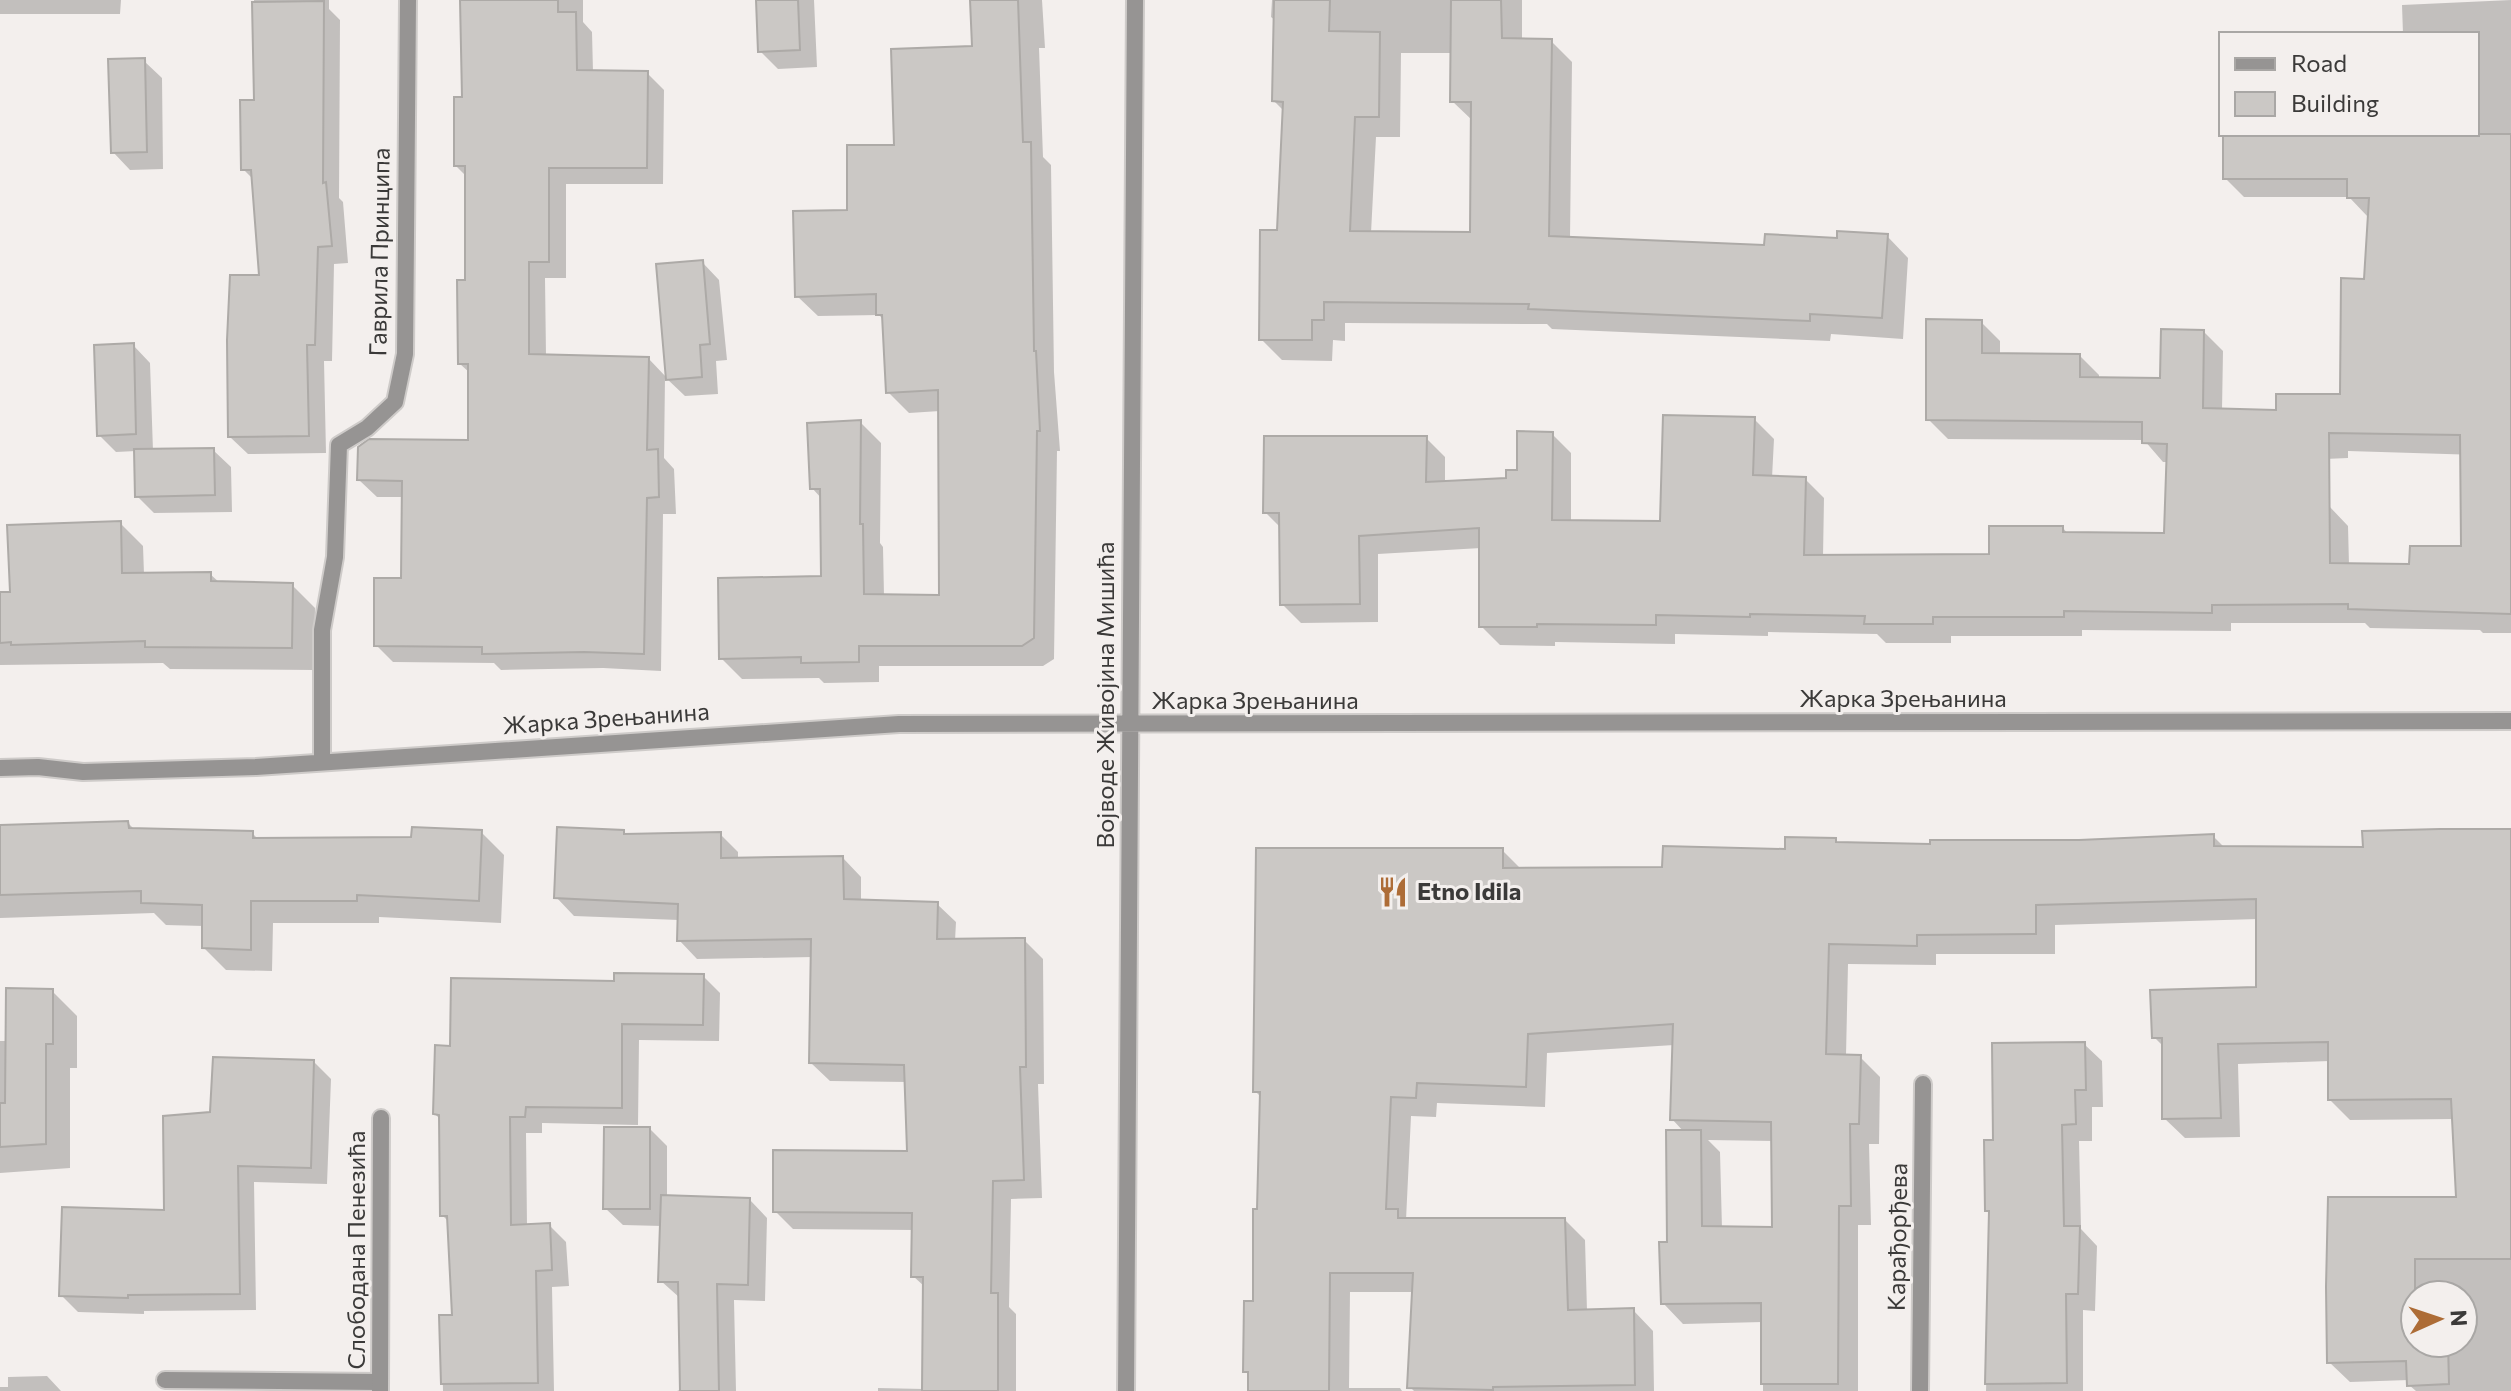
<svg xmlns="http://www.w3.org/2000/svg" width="2511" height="1391" font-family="Commissioner,sans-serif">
<rect width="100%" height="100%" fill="#f3efed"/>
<path fill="#0003" fill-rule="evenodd" d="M0 0H121L120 14H0Z
M254 0H329V9L340 20 339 198 343 202 348 263 334 264 332 361H324L326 453 248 454 230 437 261 277 253 179 243 169 256 102Z
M462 0H583V22L592 32 593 72 647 73 664 90 663 184H566V278H545L546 356 648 358 667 378 702 262 719 280 727 360 716 361 718 394 685 396 665 377 664 458 674 469 676 514H663L661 671 603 668 501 670 494 663 393 662 376 645 403 580 404 497H377L359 480 470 442V373L460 364 467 282V177L456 166 464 99Z
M758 0H814L817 67 778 69 760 51Z
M972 0H1042L1045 48H1039L1043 157 1051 165 1054 372 1060 451H1057L1054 659 1043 666H879V682L824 683 819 678 742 679 721 658 823 578 822 499 812 488 860 422 881 443 880 543 883 547 884 596 941 597 940 411 909 413 888 392 884 320 879 315 818 316 797 296 849 212 896 146 974 48Z
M1272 0H1522V41H1551L1572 62 1570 239 1766 247 1887 236 1908 258 1903 339 1831 334 1830 341 1552 329 1547 324 1345 323V341L1333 340 1332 361 1282 360 1261 339 1279 232 1284 111 1274 101 1275 20 1271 17ZM1401 53H1453L1452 101 1473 121 1472 234 1371 233 1376 137H1400Z
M2511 0V456L2348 451V458L2325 459 2329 506 2348 526 2349 565 2411 566 2463 548 2511 507V633H2483L2480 630 2370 628 2365 623H2231V631L2082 630V636H1951V643H1886L1877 634 1768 632V636L1675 634V644L1555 642V646L1500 645 1481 626V548L1378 554V622L1301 623 1282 604 1281 528 1265 512 1426 438 1445 457V483L1508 480 1519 472 1552 434 1571 453V522L1662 523 1754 419 1774 439 1772 478 1805 479 1824 498 1823 557 1991 556 2063 528 2068 534 2166 535 2168 462H2163L2144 440 1948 439 1928 419 1981 322 2000 341V355L2080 356 2099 375V379L2162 380 2204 332 2223 351 2222 410 2278 412 2342 396 2366 281 2368 217 2349 197H2244L2225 178V134H2477V34H2403L2402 5Z
M144 61 162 78 163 169 130 170 113 152Z
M133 345 150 363 153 451 213 450 231 467 232 512 154 513 137 496 136 451 116 452 99 435Z
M120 523 143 546 144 574H210L220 583 292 585 315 608 314 670 170 669 163 663 0 665V594H12Z
M128 823 135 830 252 833 259 840 413 839 481 832 504 855 501 923 379 917V923H273L272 971 226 970 204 948V926L166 925 154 913 0 918V827Z
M623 832 627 836 720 834 738 852V859L843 858 861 877V901L937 904 956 922 955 941 1024 940 1043 959 1044 1084H1038L1042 1198 1011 1199 1009 1307 1016 1314V1391H878V1388L924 1389 925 1287 913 1276 914 1230 793 1229 775 1211 909 1153 907 1082 830 1081 811 1063 813 957 697 959 679 940V920L574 916 556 897Z
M2511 832V1391H2416L2409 1385V1380L2350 1382 2329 1362 2458 1199 2454 1119 2350 1120 2330 1100V1061L2238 1064 2240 1137 2185 1138 2164 1118V1047L2154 1037 2258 989V919L2055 925V954H1936V965L1848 964 1846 1056 1860 1057 1880 1077 1879 1144H1869L1871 1225H1858V1391H1763V1322L1683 1324 1663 1303 1684 1132 1672 1119 1674 1045 1547 1053 1545 1107 1437 1103 1436 1117 1411 1116 1406 1220H1565L1585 1240 1587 1311 1633 1310 1653 1331 1654 1391H1414L1410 1387 1414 1292H1350L1349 1388H1400L1402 1391H1250V1375L1245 1371 1255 1303 1262 1098 1255 1091 1502 850 1522 870 1664 869 1787 851 1835 840 1840 844 1932 846 2213 836 2225 848 2365 849ZM1708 1140 1774 1141V1229H1722L1720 1152ZM2415 1295H2463V1343H2415Z
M703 976 720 993 719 1041 639 1040 638 1125 542 1123V1133H526L527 1226 549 1225 566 1242 569 1286 552 1287 554 1391H443L441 1317H454L450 1223 442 1215 441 1120 435 1114 452 1048 616 983Z
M52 991 77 1016V1068H70V1168L0 1173V1041H8Z
M2084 1044 2102 1061 2103 1107H2092V1141H2079L2081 1229 2097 1246 2095 1311 2083 1310V1391H1986L1991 1214 1987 1210 1995 1142Z
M314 1062 331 1079 327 1184 254 1182 256 1310 144 1311V1314L78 1312 61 1295 166 1212Z
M650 1129 667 1146V1198L750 1200 767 1218 765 1301 734 1300 736 1391H677L682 1389 680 1298 661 1281 662 1226 623 1225 605 1208Z
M47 1376 61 1391H0V1387H8V1377Z"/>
<path fill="#cbc8c5" stroke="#adaaa7" stroke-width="2" fill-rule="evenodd" d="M460 0H558V12H576L577 70 648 71 647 168H549V262H529V354L649 357 647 450 658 449 659 497 647 498 644 654 584 652 482 654V647L374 646V578H401L402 481 357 480 358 447 369 439 468 440V364H458L457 280H465V166H454V97H462Z
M756 0H798L800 50 758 52Z
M970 0H1018L1023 142H1031L1034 351H1036L1040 431H1037L1034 638 1022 646H859V662L801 663V657L719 659 718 578 821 576 820 489H810L807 423 861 420 860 524H863L864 594 939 595 938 390 886 393 882 315H876V294L795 297 793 211 847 210V145H894L891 49 972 46Z
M1274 0H1330L1329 31 1380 32 1379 117H1355L1350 231 1470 232 1471 102H1450L1451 0H1501L1502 38 1552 39 1549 236 1764 245 1765 234 1837 238V231L1888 234 1882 318 1810 314V321L1528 309 1529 304 1324 302V320H1312V340H1259L1260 230H1277L1283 102 1272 101Z
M324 1 323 183 326 182 332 246 318 247 315 345H307L309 436 228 437 227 340 230 275H259L251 170H241L240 100H254L252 2Z
M145 58 147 152 111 153 108 59Z
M2223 134H2511V614L2348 609V604L2212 605V613L2064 611V617H1933V624H1864L1865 616 1750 614V617L1656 615V625L1537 624V627H1479V528L1359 536 1360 604 1280 605 1279 513H1263L1264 436H1427L1426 482 1506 478V470H1517V431L1553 432 1552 520 1660 521 1663 415 1755 417 1753 475 1806 477 1804 555 1989 554V526H2063V532L2164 533 2167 444 2142 443V422L1926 420V319L1982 320V353L2080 354V377L2160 378 2161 329 2204 330 2203 408 2276 410V394H2340L2341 278 2364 279 2369 198H2347V179H2223ZM2329 433 2460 435 2461 546H2410L2409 564 2330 563Z
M703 260 710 344 700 345 702 377 666 380 656 264Z
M134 343 136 434 97 436 94 345Z
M214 448 215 495 135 497 134 449Z
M121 521 122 573 211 572V581L293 583 292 648 145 647V641L11 645V642L0 643V592H10L7 525Z
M128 821 129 828 253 831V838L411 837 412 827 482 830 479 901 357 895V901H251V950L202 948V905L141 903V891L0 895V825Z
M557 827 624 830V834L721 832V858L843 856 844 899 938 902 937 939 1025 938 1026 1067H1020L1024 1180 993 1181 991 1293H998V1391H922L923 1277H911L912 1213 773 1212V1150L907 1151 904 1065 809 1063 811 939 677 941 678 904 554 898Z
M2440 829H2511V1259H2415V1343H2448L2449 1384 2407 1386 2406 1361 2327 1363 2326 1287 2328 1197H2456L2451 1099 2328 1100V1042L2218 1044 2221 1118 2162 1119V1038H2152L2150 990 2256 987V899L2036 905V934L1917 935V946L1829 944 1826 1054 1861 1055 1859 1124H1850L1851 1206H1839L1838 1384H1761V1303L1661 1304 1659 1242H1667L1666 1130H1701L1702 1226 1772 1227 1771 1122 1670 1120 1673 1024 1528 1034 1526 1087 1417 1083 1416 1098 1391 1097 1386 1209H1398V1218H1565L1568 1310 1634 1308 1635 1385 1493 1387V1390L1407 1388 1413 1273H1330L1329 1391H1248V1372H1243L1244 1301H1253V1209H1257L1260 1092H1253L1256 848H1503V868L1662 867 1663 846 1785 849V837L1836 838V842L1930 844V840H2079L2214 834V846L2363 847 2362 831Z
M614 973 704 974 703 1025 622 1024V1108L526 1107 525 1117H510L511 1225 550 1223 552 1270 536 1271 538 1383 441 1384 439 1315H452L447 1216H440L439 1115 433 1114 435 1045 450 1046 451 978 614 981Z
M6 988 53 989V1044H46V1144L0 1147V1103H5Z
M2085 1042 2086 1090H2075L2076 1124 2062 1125 2064 1226H2080L2078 1294H2066L2067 1383 1985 1384 1989 1211H1985L1984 1140H1993L1992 1043Z
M213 1057 314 1060 311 1168 238 1166 240 1294 128 1295V1298L59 1296 62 1207 164 1210 163 1116 210 1112Z
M604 1127H650V1209H603Z
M661 1195 750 1198 748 1285 717 1284 719 1391H680L678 1282H658Z"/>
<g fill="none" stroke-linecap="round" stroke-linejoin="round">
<g stroke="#cecbc9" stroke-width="20">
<path id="lane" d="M165 1380 380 1382"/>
</g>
<g stroke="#cecbc9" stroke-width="20">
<path id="street" d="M322 761V630L335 557 339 445 367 428 395 402 405 354 408 0
M0 768 38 767 83 772 256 767 899 724 2511 721
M380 1391 381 1118
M1126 1391 1135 0
M1920 1391 1923 1084"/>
</g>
<use href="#lane" stroke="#969493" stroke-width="16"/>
<use href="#street" stroke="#969493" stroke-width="16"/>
</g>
<defs>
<g id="restaurant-bare" transform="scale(2.4)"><path d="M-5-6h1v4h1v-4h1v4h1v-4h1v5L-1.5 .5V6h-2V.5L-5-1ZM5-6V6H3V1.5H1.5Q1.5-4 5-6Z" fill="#ad6c36" stroke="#f3efed" stroke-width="2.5" paint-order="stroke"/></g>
</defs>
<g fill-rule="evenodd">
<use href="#restaurant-bare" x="1393" y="892"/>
</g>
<g text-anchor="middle" stroke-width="6" stroke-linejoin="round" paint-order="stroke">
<g font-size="24" fill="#3b3a39" stroke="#f3efed">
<text transform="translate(380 252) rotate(-89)" y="8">Гаврила Принципа</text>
<text transform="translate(1106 695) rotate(-90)" y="8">Војводе Живојина Мишића</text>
<text x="1903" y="707">Жарка Зрењанина</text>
<text x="1255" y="709">Жарка Зрењанина</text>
<text transform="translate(606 719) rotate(-4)" y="8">Жарка Зрењанина</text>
<text transform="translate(1898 1237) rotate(-89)" y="8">Карађорђева</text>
<text transform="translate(357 1250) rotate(-90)" y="8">Слободана Пенезића</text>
</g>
<g font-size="24" font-weight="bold" fill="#3b3a39" stroke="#f3efed" text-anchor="start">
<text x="1417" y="900">Etno Idila</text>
</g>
</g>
<rect x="2219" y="32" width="260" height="104" fill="#f3efed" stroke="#a9a7a5" stroke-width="2"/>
<rect x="2235" y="58" width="40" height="12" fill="#969493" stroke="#a9a7a5" stroke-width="2"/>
<text x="2291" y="72" font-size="24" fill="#3b3a39">Road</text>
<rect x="2235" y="92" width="40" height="24" fill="#cbc8c5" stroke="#a9a7a5" stroke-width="2"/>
<text x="2291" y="112" font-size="24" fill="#3b3a39">Building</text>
<g transform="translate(2439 1319) rotate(87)"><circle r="38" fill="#f3efed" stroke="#a9a7a5" stroke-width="2"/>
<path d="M0-6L14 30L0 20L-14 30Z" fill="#ad6c36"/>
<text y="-12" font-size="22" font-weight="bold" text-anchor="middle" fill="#3b3a39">N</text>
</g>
</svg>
